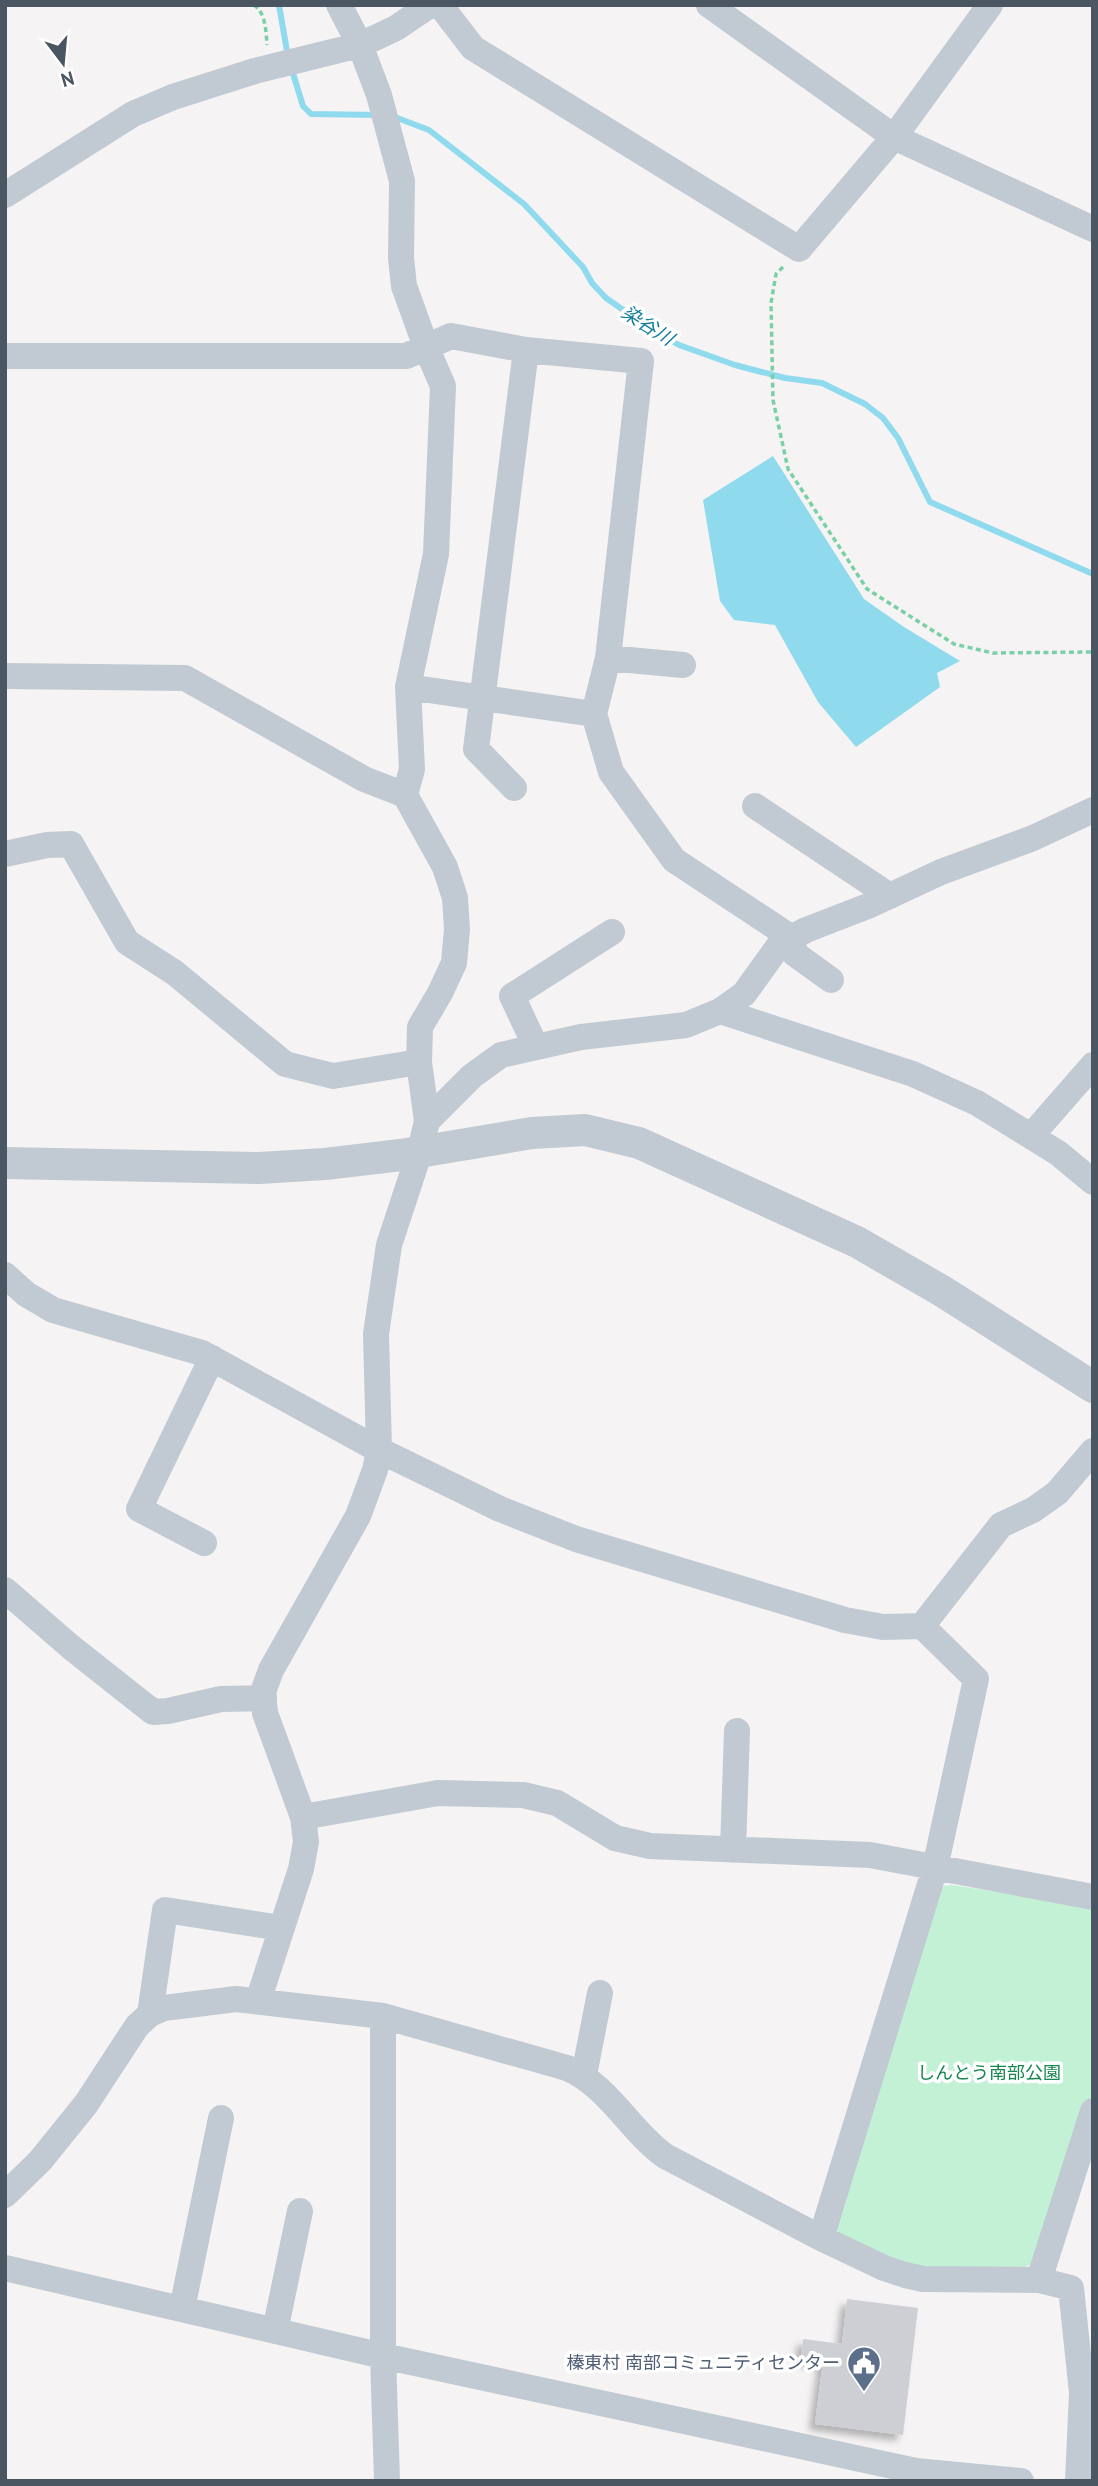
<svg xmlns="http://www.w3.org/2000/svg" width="1098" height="2486" font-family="'PT Sans','Noto Sans JP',sans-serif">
<defs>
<filter id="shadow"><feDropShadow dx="-6" dy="6" stdDeviation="3.5" flood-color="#0004"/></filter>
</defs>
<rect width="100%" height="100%" fill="#f5f3f3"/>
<path fill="#c3f1d5" d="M951 1885 1093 1906V2090L1036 2261 1014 2273 907 2269 832 2230 937 1887Z"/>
<path fill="#90daee" d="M773 456 864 599 904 627 960 661 937 673 940 687 856 747 818 702 775 625 734 620 720 601 703 500Z"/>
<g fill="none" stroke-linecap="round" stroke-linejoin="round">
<path stroke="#90daee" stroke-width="6" d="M279 5 288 57
M291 67 303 106 311 114 378 115
M392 116 429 130 524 204 583 267 592 283 606 298 652 330 679 345 735 365 785 378 822 383 865 404 883 418 898 438 930 502 1093 574"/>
</g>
<path fill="#cdcfd5" filter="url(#shadow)" d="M847 2299 918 2308 903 2435 815 2424 823 2362 801 2359 803 2339 842 2344Z"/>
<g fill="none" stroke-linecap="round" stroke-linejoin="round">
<path stroke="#7ad0a6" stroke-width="3.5" stroke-dasharray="5 3.5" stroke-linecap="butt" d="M254 5C266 13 266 32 267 45
M783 267 776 274 771 303 773 400 788 469 867 589 954 644 993 653 1093 652"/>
<path stroke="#c1cad2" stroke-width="26" d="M339 5 360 45 379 95 402 181 401 258 404 286 426 347 443 386 436 554 408 687 412 769 405 795
M440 5 473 48 799 249 894 137 990 5
M709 5 894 137 1093 229
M5 195 133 114 173 97 255 71 360 45 396 28 430 5
M5 356H406L451 336 526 350 641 361 608 658 594 714 408 687
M608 658 683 665
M5 676 185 678 364 779 405 795 445 867 455 898 457 929 454 963 440 993 420 1027 419 1062 427 1121 420 1151 389 1245 376 1334 379 1450 375 1470 358 1516 271 1670 263 1692 265 1713 303 1817 306 1842 301 1869 258 2001
M594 714 611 772 674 860 792 938 795 954 831 980
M514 788 476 749 526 350
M755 806 890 896
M1093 810 1033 838 941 872 868 906 806 930 780 944 744 994 720 1011 913 1074 977 1103 1058 1153 1093 1182
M5 854 47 845 71 844 127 942 175 973 285 1064 333 1076 419 1062
M536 1047 512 996 612 932
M427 1121 472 1076 501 1055 581 1037 686 1025 720 1011
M1031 1136 1093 1065
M5 1275 26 1294 53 1310 202 1353 379 1450 500 1509 576 1539 845 1620 883 1627 922 1626
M204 1543 139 1509 212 1358
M5 1590 72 1648 153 1712 168 1711 221 1699 264 1698
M303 1817 438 1793 523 1795 557 1803 615 1838 650 1846 870 1855 1093 1897
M733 1850 737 1731
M150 2014 165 1910 281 1928
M383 2016V2356L387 2481
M584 2075 600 1993
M5 2195 40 2161 86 2104 137 2026 150 2014 164 2008 236 1999 383 2016 567 2068C609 2086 629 2130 665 2156L821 2238 884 2268 905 2275 923 2279 1039 2280 1071 2288 1082 2393 1078 2481
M821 2238 935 1868 976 1679 922 1626 1001 1525 1033 1510 1057 1493 1093 1451
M5 2268 383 2356 916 2471 1021 2481
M1039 2280 1093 2111
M182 2309 221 2118
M275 2331 300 2211"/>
<path stroke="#c1cad2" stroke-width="32" d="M5 1163 259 1168 325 1164 401 1155 532 1133 585 1130 639 1143 857 1242 942 1291 1093 1387"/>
</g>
<defs>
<g id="civic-pin" transform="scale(1.75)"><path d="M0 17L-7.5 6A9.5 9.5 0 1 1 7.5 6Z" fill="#5c6f8a" stroke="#fff"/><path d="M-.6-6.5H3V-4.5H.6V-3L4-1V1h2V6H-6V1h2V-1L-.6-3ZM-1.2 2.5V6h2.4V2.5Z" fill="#fff"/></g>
</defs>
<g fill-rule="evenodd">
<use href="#civic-pin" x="864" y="2363"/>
</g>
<g text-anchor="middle" stroke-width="7" stroke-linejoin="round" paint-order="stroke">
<g font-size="18" fill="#17864f" stroke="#fff">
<text x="989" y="2079">しんとう南部公園</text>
</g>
<g font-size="18" fill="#4e5e75" stroke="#fff" text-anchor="end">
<text x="840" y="2369">榛東村 南部コミュニティセンター</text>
</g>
<g font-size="19" font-style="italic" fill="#0c7c9b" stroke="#fff">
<text transform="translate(648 325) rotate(32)" y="7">染谷川</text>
</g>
</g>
<rect width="1098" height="2486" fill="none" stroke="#4a5661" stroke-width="14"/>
<g transform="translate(63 63) rotate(164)" stroke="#ffffff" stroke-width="5" paint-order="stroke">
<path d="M0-5L12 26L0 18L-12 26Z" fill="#4a5661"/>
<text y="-10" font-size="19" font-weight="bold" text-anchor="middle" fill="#4a5661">N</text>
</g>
</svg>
